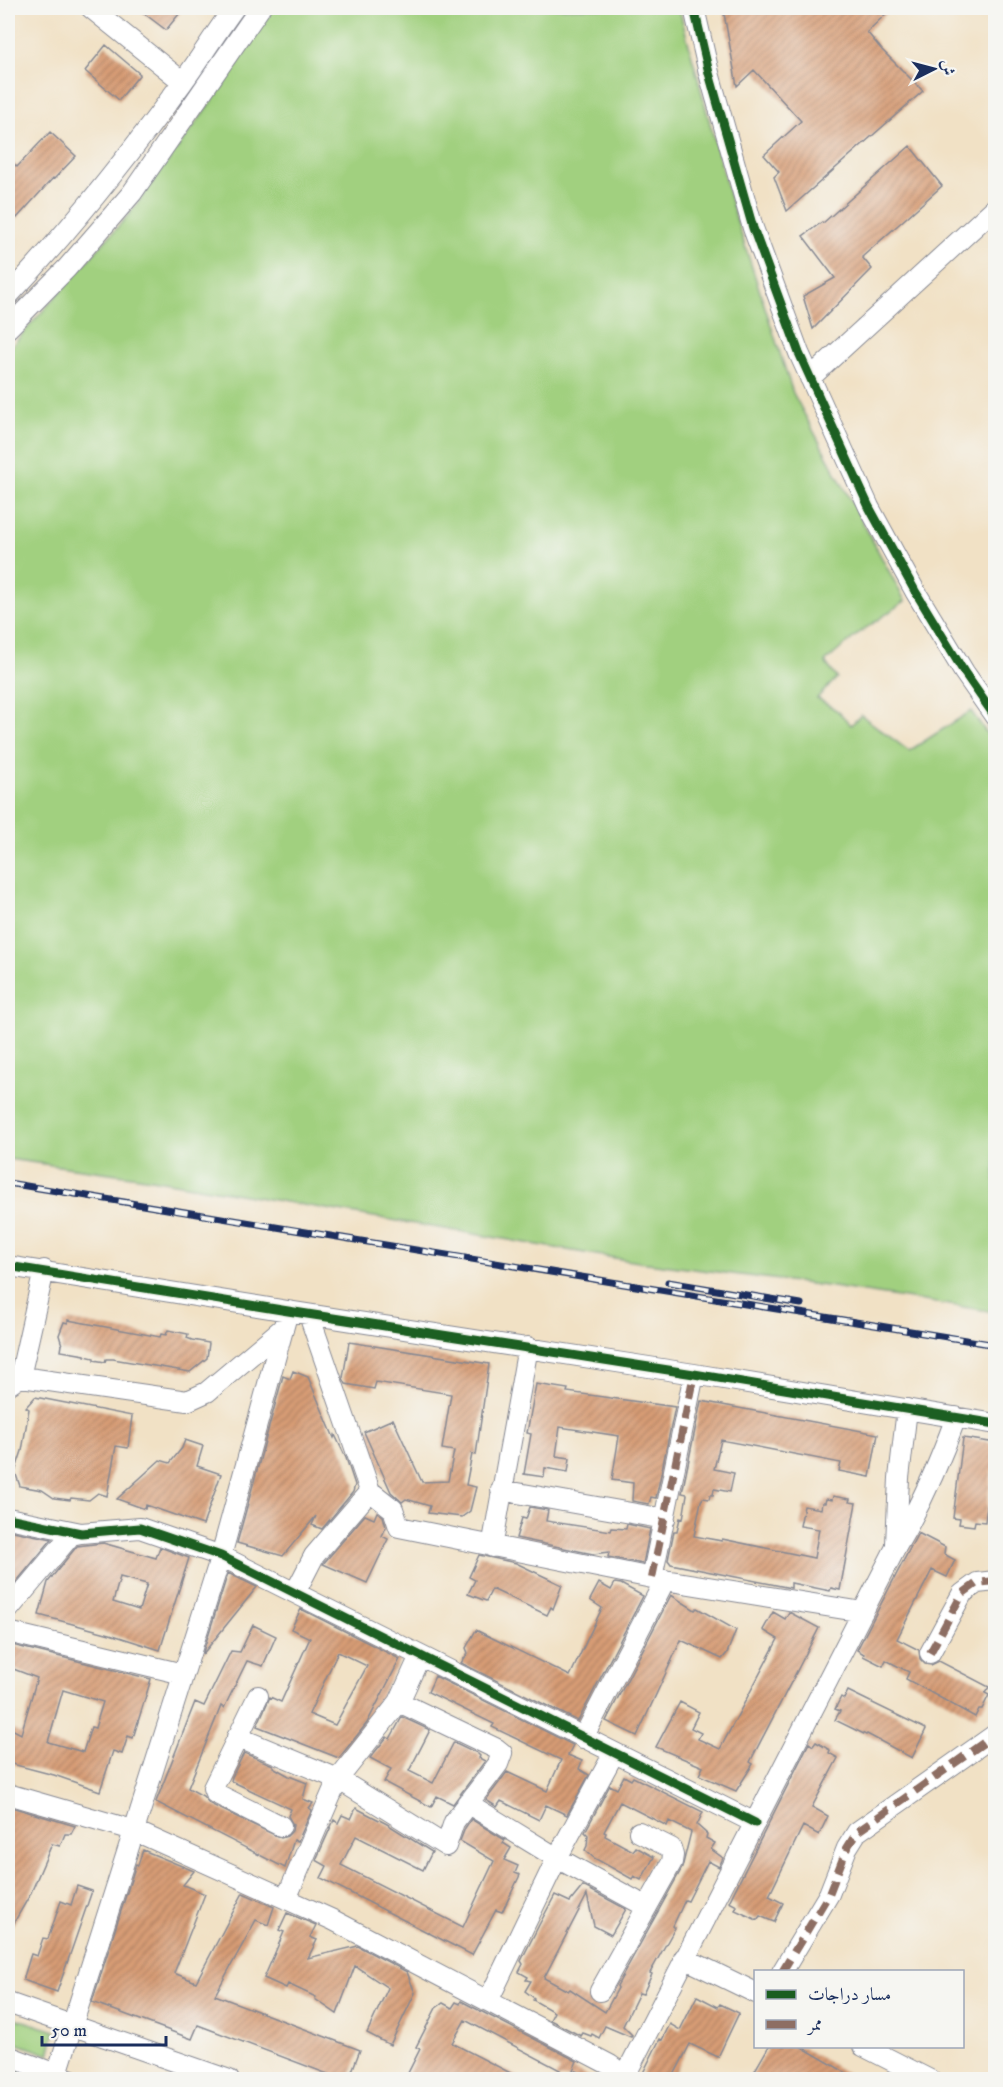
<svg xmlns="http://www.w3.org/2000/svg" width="1003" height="2087" font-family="'IM FELL DW Pica',Amiri,serif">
<defs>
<pattern id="building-hatch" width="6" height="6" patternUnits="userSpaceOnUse" patternTransform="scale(1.5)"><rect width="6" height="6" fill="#d79c75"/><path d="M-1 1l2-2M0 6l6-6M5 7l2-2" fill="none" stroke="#ae8063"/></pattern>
</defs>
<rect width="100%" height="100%" fill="#f6f6f2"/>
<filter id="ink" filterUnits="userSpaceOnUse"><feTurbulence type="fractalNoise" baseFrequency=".0167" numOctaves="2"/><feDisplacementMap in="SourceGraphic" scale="12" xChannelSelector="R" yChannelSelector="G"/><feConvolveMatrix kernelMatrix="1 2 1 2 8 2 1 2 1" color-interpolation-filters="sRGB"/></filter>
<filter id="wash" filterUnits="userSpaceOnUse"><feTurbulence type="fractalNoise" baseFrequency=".008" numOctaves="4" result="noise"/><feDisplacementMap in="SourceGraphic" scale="24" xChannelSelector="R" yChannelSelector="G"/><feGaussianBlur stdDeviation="1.35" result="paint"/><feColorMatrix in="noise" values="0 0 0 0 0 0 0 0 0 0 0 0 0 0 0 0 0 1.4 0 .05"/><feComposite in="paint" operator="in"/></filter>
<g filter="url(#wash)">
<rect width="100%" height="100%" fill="#f1e1c5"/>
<path fill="#a1d07f" stroke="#5e806e" stroke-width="1.5" d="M272 8H679L733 209 793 393 905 601 859 633 825 662 837 678 817 698 838 711 851 725 861 715 909 751 971 711 995 745V1312L826 1286 632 1261 139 1177 8 1159V350L131 212 228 79Z
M8 2016 55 2031 49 2055 8 2040Z
M8 2068 43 2079H8Z"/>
<g id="blocks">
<path fill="url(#building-hatch)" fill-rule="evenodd" d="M137 8H184L166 30Z
M723 8H892L867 32 882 50 923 91 787 211 774 177 779 172 764 155 801 121 754 70 737 86Z
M106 45 140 74 119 100 85 71Z
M50 132 76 156 54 179 53 178 17 218 8 210V158L17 167Z
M910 146 942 186 862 257 872 269 813 329 803 296 835 278 803 236 822 222 823 223Z
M68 1320 160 1337 161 1334 166 1335 168 1330 188 1334 187 1338 192 1340 209 1343 207 1358 190 1372 113 1359H106L105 1362 94 1360V1358L85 1356V1355L61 1351 62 1345 59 1335 64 1322 68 1323Z
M349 1342 489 1364 476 1455 472 1454 466 1485 476 1487 470 1511 462 1517 428 1513 430 1506 406 1499 402 1502 391 1492 364 1432 393 1419 422 1482 448 1481 454 1451 442 1449 451 1394 376 1382 374 1389 346 1384 343 1378Z
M293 1371 308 1377 334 1438 335 1435 346 1458 355 1485 353 1492 322 1529 312 1525 316 1516 283 1556 237 1543 283 1376 290 1379Z
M536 1384 568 1389 567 1392 675 1407 656 1498 651 1497 649 1504 632 1501 633 1483 612 1480 619 1436 560 1427 556 1456 570 1458 568 1472 545 1468 544 1477 524 1474 531 1434 527 1433Z
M35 1397 132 1416 128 1448 116 1446 107 1496 98 1493 89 1500 71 1498 70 1500 54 1498 42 1490 20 1486 15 1472 22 1451 29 1409 26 1407Z
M701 1401 878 1434 870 1477 839 1471 841 1463 721 1440 714 1469 734 1473 730 1492 714 1489 713 1495H710L709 1499 703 1498 701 1501 694 1536 722 1541V1539L814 1558 819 1529 800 1526 804 1506 821 1509 822 1503H825L826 1499 832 1500 833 1496 850 1499 849 1502 856 1503 840 1590 831 1588 830 1591 791 1583V1588L671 1564 668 1560 674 1531H677L680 1518 683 1519 687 1494 682 1493Z
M963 1438 996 1443V1471L992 1470 985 1522 975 1521 974 1526 959 1524 960 1519 953 1518Z
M185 1440 203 1446 197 1466 221 1474 203 1525 146 1505 145 1509 117 1499 160 1460 170 1463 182 1448Z
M530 1507 548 1510 546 1521 611 1531 612 1528 626 1529 627 1524 650 1529 643 1564 608 1557 609 1552 593 1554 516 1538 522 1518 526 1519Z
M377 1512 383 1516 386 1527 382 1536 388 1539 367 1583 323 1564 365 1515 374 1519Z
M8 1530 52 1539 8 1592Z
M918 1533 945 1547 944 1554 955 1560 947 1577 932 1570 897 1639 919 1650 920 1659 925 1664 931 1665 939 1661 989 1687 985 1693 989 1695 982 1709H979L975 1717 906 1679 909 1672 886 1660 883 1666 863 1656 864 1654 857 1650Z
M103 1543 156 1558 160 1547 189 1558 160 1650 110 1634 39 1615 48 1582 77 1546ZM120 1577 147 1584 139 1610 113 1602Z
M479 1555 516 1563 562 1585 553 1609 551 1607 547 1615 492 1589 486 1601 468 1594 475 1580 469 1577Z
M228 1573 257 1587 202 1655Z
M599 1583 611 1590 615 1583 621 1584 643 1596 578 1721 461 1663 468 1653 466 1648 476 1630 570 1676 602 1608 590 1600Z
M671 1595 695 1610 697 1608 736 1630 727 1653 722 1659 681 1640 637 1736 606 1721Z
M301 1609 400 1659 367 1723 339 1758 257 1726 270 1697 281 1702 310 1638 291 1629ZM338 1652 367 1666 335 1725 309 1714Z
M773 1612 785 1619 789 1612 819 1628 750 1762 753 1764 736 1791 699 1775 703 1767 656 1747 680 1702 699 1712 691 1728 701 1733 698 1739 720 1749 778 1639 763 1630Z
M253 1625 276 1636 263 1666 247 1661 224 1708 221 1706 188 1788 203 1796 210 1804 281 1838 287 1836 292 1831 293 1825 288 1816 291 1809 231 1781 232 1777 244 1753 273 1765V1767L289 1776 307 1783 303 1799 313 1803 309 1808 312 1810 298 1841 294 1840 285 1868 156 1802 195 1702 204 1706 231 1651 240 1652Z
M8 1644 151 1679 133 1738 128 1736 122 1754 113 1751 100 1791 54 1775 8 1763V1727L21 1734 37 1678 8 1667ZM63 1690 103 1702 95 1728 91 1727 83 1752 48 1742Z
M435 1676 573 1745 568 1755 582 1761 579 1769 589 1775 567 1815 546 1805 539 1820 501 1801 497 1807 486 1800 507 1772 547 1791 561 1760 492 1727 494 1724 428 1692Z
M848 1691 926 1729 912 1758 867 1734 866 1735 835 1720 840 1711 835 1709 841 1697 844 1699Z
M402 1717 430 1730 409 1771 433 1783 454 1742 477 1753 480 1756 479 1758 485 1761 453 1804 437 1796 431 1807 384 1782 391 1769 370 1758 387 1737 390 1739Z
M816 1742 830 1750 829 1753 838 1758 812 1807 828 1816 819 1835 803 1826 769 1896 783 1903 774 1922 760 1916 757 1920 735 1910 737 1906 729 1902 809 1743 813 1746Z
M624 1776 631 1780 633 1777 703 1812 697 1825 707 1834 706 1838 715 1843 711 1849 723 1858 719 1867 708 1861 688 1901 685 1900 673 1926 675 1928 650 1973 652 1974 643 1994 639 1993 623 2026 632 2035 631 2037 605 2026 599 2038 592 2034 591 2036 583 2033 581 2036 550 2020 554 2012 533 2000 534 1998 525 1991 531 1981 526 1980 528 1977 519 1972 523 1964 521 1961 539 1925 555 1895 570 1902 583 1886 626 1909 611 1935 594 1926 587 1895 544 1978 568 1991 570 1989 605 2012 618 1988 617 1986 682 1868 691 1832 669 1821 667 1826 620 1802 604 1832 606 1833 605 1836 633 1851 636 1847 654 1857 641 1880 634 1876 632 1879 594 1858 585 1850 587 1846 588 1835 585 1832 610 1785 617 1789Z
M8 1806 75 1826 71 1834H65L60 1846 52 1844 30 1895 8 1933Z
M356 1808 387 1824 432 1852 423 1870 356 1836 341 1865 463 1927 494 1861 460 1841 465 1828 471 1819 505 1840 503 1843 511 1848 504 1860 518 1866 515 1873 520 1875 502 1912 496 1910 472 1955 321 1878 327 1866 316 1860 334 1820 338 1823 342 1815 351 1819Z
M143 1850 194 1871 183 1885 205 1894 174 1973 196 1982 243 1893 274 1907 268 1925 256 1920 215 1995 360 2050 349 2079H341L198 2025 192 2039 92 2002 136 1864 138 1865Z
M77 1886 92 1891 57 1992 23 1980 31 1954 37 1956 43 1938 48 1939 61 1901 71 1905Z
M287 1913 316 1925 310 1937 317 1940 308 1958 358 1946 407 1972 415 1993 390 2045 367 2033 388 1988 355 1966 337 2014 315 1999 316 1997 288 1984 286 1988 264 1978 284 1932 279 1930Z
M697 1996 718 2007 720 2004 739 2013 718 2057 690 2044 672 2079H640L660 2039 662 2040 670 2024 680 2030Z
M461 2001 577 2061 573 2070 595 2079H555L560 2070 465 2020 452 2043 522 2079H405L420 2049 416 2047 436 2008 443 2003 452 2008 456 2002 460 2004Z
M769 2046H800L857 2079H750Z"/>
</g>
</g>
<g filter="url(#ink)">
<use href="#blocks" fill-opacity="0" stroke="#868892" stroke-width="1.5"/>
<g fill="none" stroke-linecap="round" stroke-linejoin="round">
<g stroke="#868892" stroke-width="22">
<path id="minor" d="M91 8 183 82
M694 8 709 73 753 228 799 353 869 507 915 591 964 672 996 718
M8 296C70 230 128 157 182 83 200 59 216 32 234 8
M8 328 67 268 132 193 260 8
M810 378 996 207
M8 1266 288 1311 694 1374 996 1424
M309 1315 370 1491 393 1509 399 1527 652 1578 863 1612
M8 1375 187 1401 207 1392 283 1328
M10 1384 20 1377 44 1270
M501 1490 665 1519
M8 1518 81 1533 140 1528 221 1556 755 1823
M896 1544 899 1478 907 1409
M492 1547 528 1347
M652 1578 694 1374
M295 1593 314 1556 370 1491
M8 1610 71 1535 81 1533
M8 1632 183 1674
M930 1653 962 1594 977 1583 996 1581
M258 1696 213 1788 215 1793 281 1826
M237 1737 338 1779 446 1846 454 1822 498 1764 502 1753 497 1749 399 1702
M583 1738 665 1580
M8 1794 133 1830 333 1920 610 2065 625 2076
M467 1803 557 1858 647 1907
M286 1899 338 1779 399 1702 420 1656
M684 1958 756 1993
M782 1972 829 1894 847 1848 857 1832 996 1734
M600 1991 672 1862 673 1855 671 1848 639 1832
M488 2001 557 1858 614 1753
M8 2003 229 2080
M863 2046 930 2080
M8 2056 72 2080
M55 2080 221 1556 288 1311
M623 2080 896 1547C921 1505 940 1462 956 1417"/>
</g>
<use href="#minor" stroke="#fff" stroke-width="20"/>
<g stroke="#1b2f5e" stroke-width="7">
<path id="rail" d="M8 1183 996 1345
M668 1282 801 1304"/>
</g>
<use href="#rail" stroke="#f6f6f2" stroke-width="4.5" stroke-dasharray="14" stroke-linecap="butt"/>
<path stroke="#8d6e63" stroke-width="8" stroke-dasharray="15 8" stroke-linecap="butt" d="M652 1578 694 1374
M930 1653 962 1594 977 1583 996 1581
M782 1972 829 1894 847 1848 857 1832 996 1734"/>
<g stroke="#f6f6f2" stroke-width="13">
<path id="cycleway" d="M694 8 709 73 753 228 799 353 869 507 915 591 964 672 996 718
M8 1266 288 1311 694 1374 996 1424
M8 1518 81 1533 140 1528 221 1556 755 1823"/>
</g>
<use href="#cycleway" stroke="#1b5e20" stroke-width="9"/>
</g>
</g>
<rect width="1003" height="2087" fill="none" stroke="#f6f6f2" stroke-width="30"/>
<rect x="754" y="1970" width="210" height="78" fill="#f6f6f2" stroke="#9ea6b7" stroke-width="1.5"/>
<rect x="766" y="1990" width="30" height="9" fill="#1b5e20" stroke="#9ea6b7" stroke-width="1.5"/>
<text x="808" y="2000" font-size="18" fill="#1b2f5e">مسار دراجات</text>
<rect x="766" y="2020" width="30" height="9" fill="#8d6e63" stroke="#9ea6b7" stroke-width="1.5"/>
<text x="808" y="2030" font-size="18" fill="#1b2f5e">ممر</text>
<g transform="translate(934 69) rotate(84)" stroke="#f6f6f2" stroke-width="4.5" paint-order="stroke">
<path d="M0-4.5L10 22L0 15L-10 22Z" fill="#1b2f5e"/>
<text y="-9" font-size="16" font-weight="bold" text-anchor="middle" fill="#1b2f5e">ش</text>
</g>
<path d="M42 2036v9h124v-9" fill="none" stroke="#1b2f5e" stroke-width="3"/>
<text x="51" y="2036" font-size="18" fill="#1b2f5e" stroke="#f6f6f2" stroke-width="4.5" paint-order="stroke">50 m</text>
</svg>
